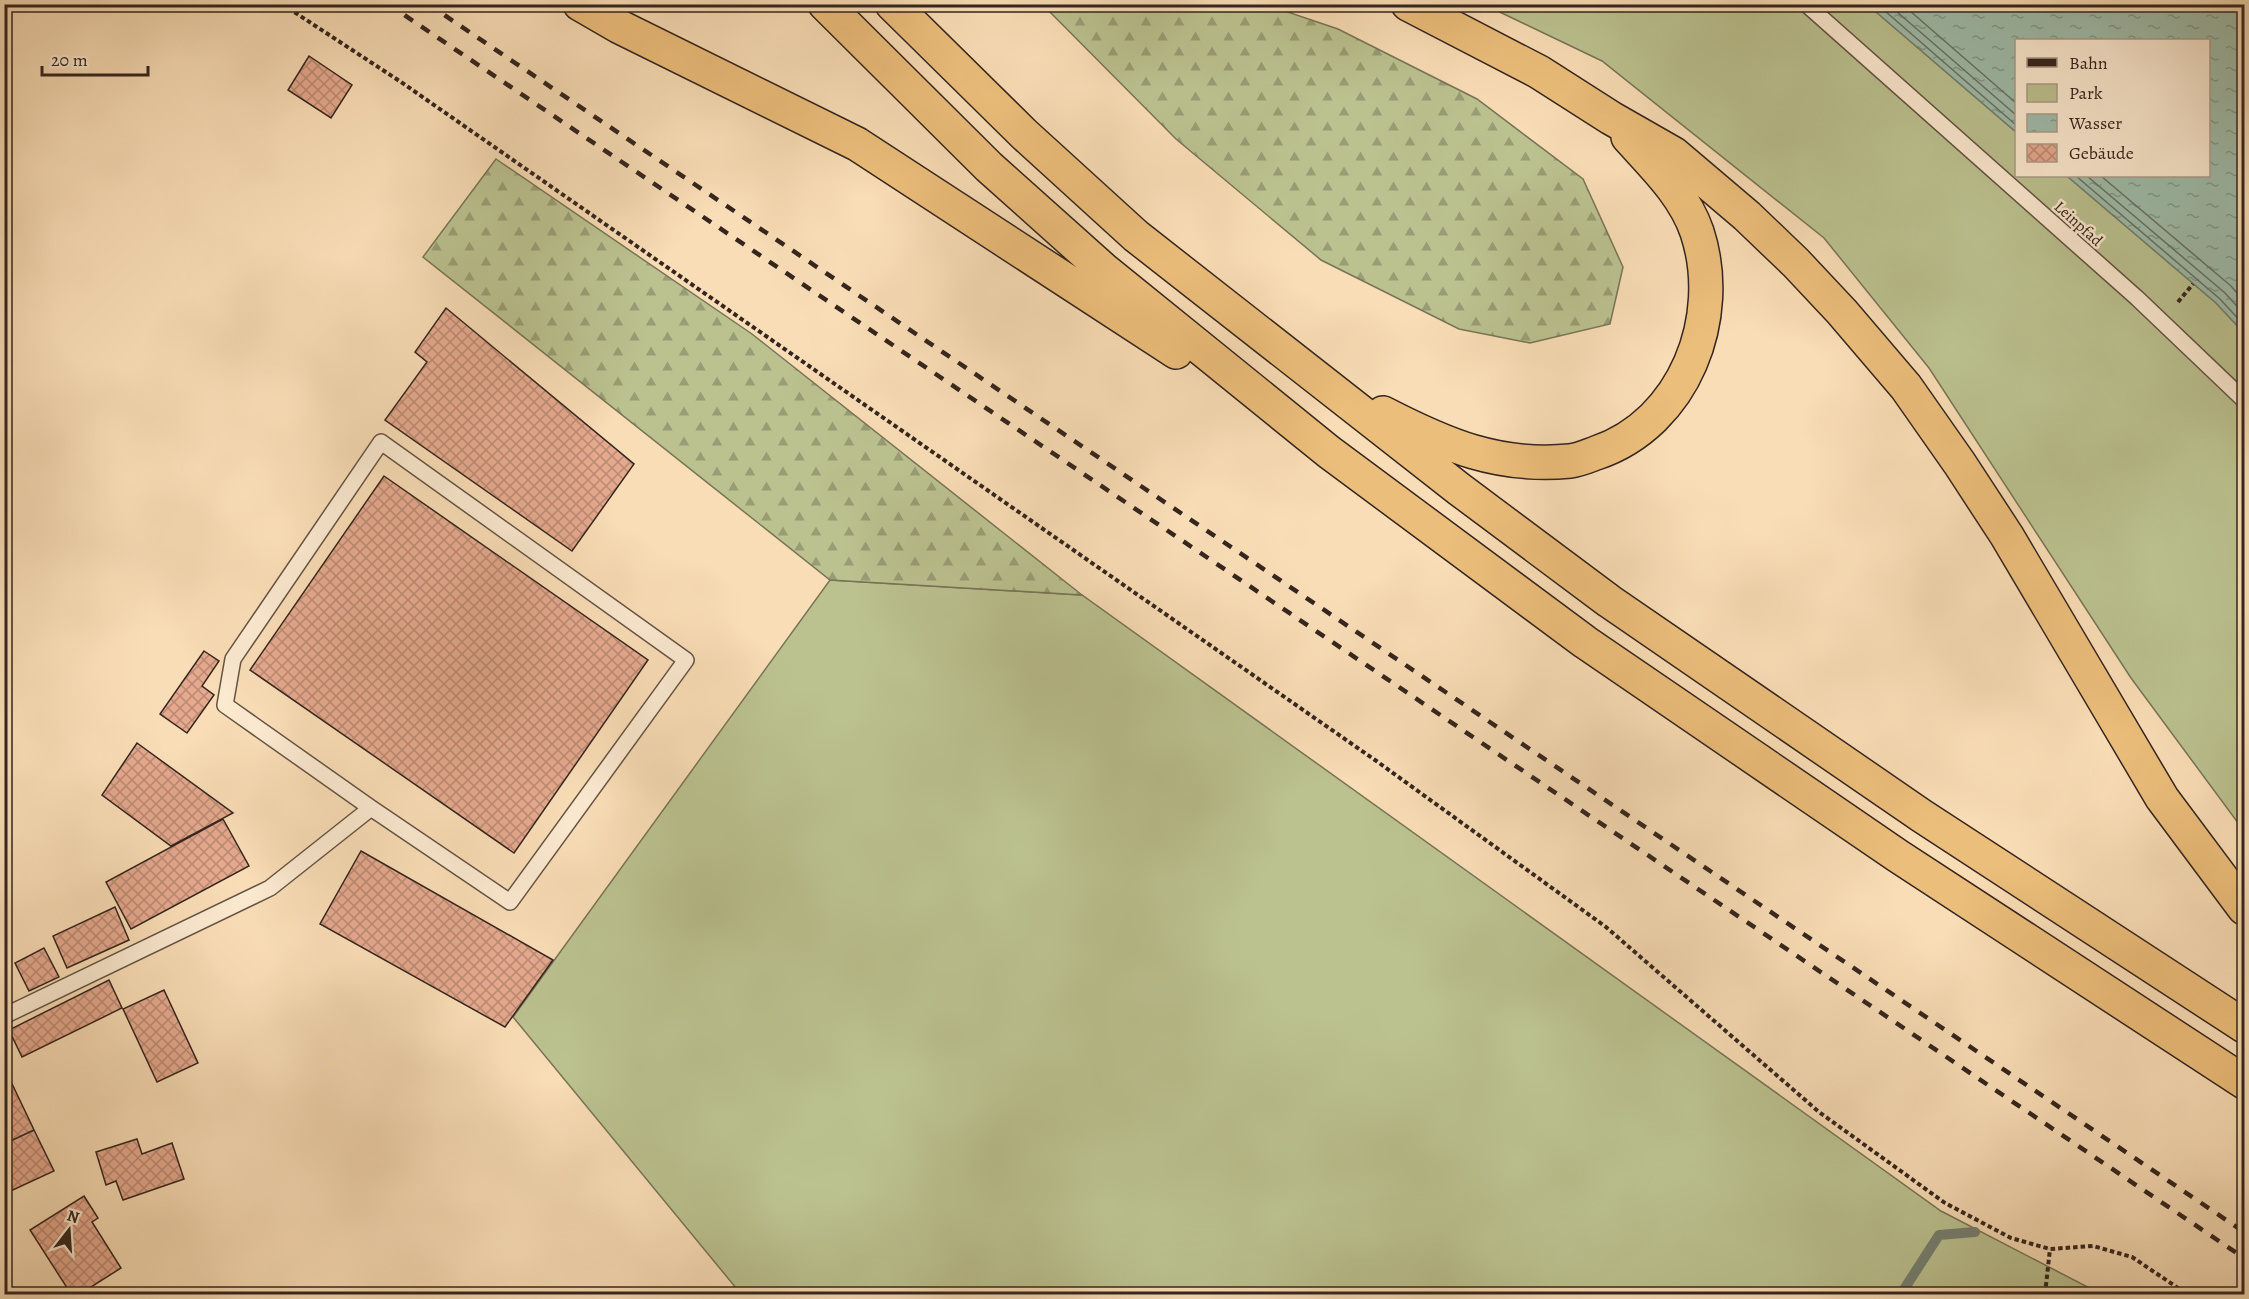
<svg xmlns="http://www.w3.org/2000/svg" width="2249" height="1299" font-family="Alegreya,serif">
<defs>
<pattern id="forest-firs" width="22" height="20" patternUnits="userSpaceOnUse" patternTransform="scale(1.5)"><rect width="22" height="20" fill="#bbc290"/><path d="M5 1l3.5 6h-7zM16 11l3.5 6h-7z" fill="#999d75"/></pattern>
<pattern id="water-ripples" width="26" height="14" patternUnits="userSpaceOnUse" patternTransform="scale(1.5)"><rect width="26" height="14" fill="#9ebcaa"/><path d="M2 4q2-2 4 0t4 0M15 11q2-2 4 0t4 0" fill="none" stroke="#82998a"/></pattern>
<pattern id="building-cross-hatch" width="8" height="8" patternUnits="userSpaceOnUse" patternTransform="scale(1.5)"><rect width="8" height="8" fill="#e5a98e"/><path d="M0 0l8 8M0 8l8-8" fill="none" stroke="#ba8973"/></pattern>
</defs>
<rect width="100%" height="100%" fill="#f9ddb6"/>
<filter id="stains"><feTurbulence type="fractalNoise" baseFrequency=".00333" numOctaves="4"/><feColorMatrix values="0 0 0 0 .2 0 0 0 0 .09 0 0 0 0 .02 0 0 0 .5 -.17"/></filter>
<radialGradient id="worn" r=".72"><stop offset=".6" stop-color="#630" stop-opacity="0"/><stop offset="1" stop-color="#630" stop-opacity=".3"/></radialGradient>
<path fill="#bbc290" stroke="#787457" stroke-width="1.5" d="M1485 5H1868L2016 132V176H2067L2216 303 2244 333V831L2131 678 1929 368 1824 238 1602 61Z
M830 580 1082 595 1941 1211 2101 1294H741L513 1017Z"/>
<path fill="url(#forest-firs)" stroke="#787457" stroke-width="1.5" d="M1043 5H1267L1338 29 1477 99 1583 179 1623 267 1610 324 1530 343 1459 329 1321 260 1176 139Z
M496 159 752 334 1082 595 830 580 423 257Z"/>
<path fill="url(#water-ripples)" stroke="#748072" stroke-width="1.5" d="M2229 4 2244 18V333L2216 303 2067 176H2208V40H2016V132L1868 5Z"/>
<g fill="none" stroke-linecap="round" stroke-linejoin="round">
<path stroke="#697064" stroke-width="1.5" d="M1877 4 2016 125
M1888 4 2016 115
M1902 4 2016 103
M2076 176 2220 299 2244 325
M2087 176 2225 293 2244 314
M2101 176 2231 286 2244 301"/>
<path stroke="#748072" stroke-width="10" d="M1901 1294 1939 1235 1975 1232"/>
</g>
<path fill="url(#building-cross-hatch)" stroke="#34251e" stroke-width="1.5" d="M4 4H11L6 35H4Z
M309 56 352 85 331 118 288 90Z
M446 308 634 464 572 551 385 420 427 362 415 352Z
M384 476 648 660 514 853 250 670Z
M204 651 219 661 202 686 214 695 187 733 160 714Z
M137 743 233 813 171 846 102 795Z
M223 819 249 866 131 929 106 882Z
M361 851 553 960 505 1027 320 924Z
M115 907 129 940 67 968 53 936Z
M44 948 59 977 29 991 15 963Z
M109 980 122 1008 22 1057 9 1030Z
M164 990 198 1063 157 1082 123 1009Z
M5 1069 34 1130 4 1144V1069Z
M34 1130 54 1171 4 1194V1144Z
M137 1139 142 1154 172 1143 184 1179 123 1200 116 1181 106 1185 96 1152Z
M84 1196 98 1218 92 1222 121 1268 80 1294H71L30 1230Z"/>
<g fill="none" stroke-linecap="round" stroke-linejoin="round">
<g stroke="#655344" stroke-width="18">
<path id="service" d="M1806 4 2137 298 2244 400
M381 442 686 660 510 902 371 808 225 705 233 659Z
M4 1016 270 888 371 808"/>
</g>
<g stroke="#34251e" stroke-width="36">
<path id="motorway" d="M580 4 618 26 857 144 1176 352
M825 4 989 167 1103 269 1329 452 1585 642 1898 856 2244 1082
M892 4 1024 134 1136 236 1459 489 1609 601 1922 816 2244 1026
M1408 4 1539 72 1611 118 1674 154 1747 216 1796 263 1842 312 1906 387 1960 464 2007 536 2162 798 2244 908
M1383 413C1445 445 1498 468 1570 461 1579 460 1588 456 1596 453 1685 423 1725 317 1697 232 1684 194 1654 166 1628 137"/>
</g>
<path stroke="#34251e" stroke-width="4" stroke-dasharray="4.5 3" stroke-linecap="butt" d="M282 4 401 82 1375 760 1606 927 1819 1112 1945 1203 2011 1238 2050 1249 2093 1246 2132 1257 2187 1294
M2178 302 2193 284
M2045 1294 2050 1249"/>
<use href="#service" stroke="#fbe9d0" stroke-width="15"/>
<use href="#motorway" stroke="#ecbe7b" stroke-width="33"/>
<path stroke="#34251e" stroke-width="4.5" stroke-dasharray="10 10" stroke-linecap="butt" d="M388 4 2244 1258
M428 4 2244 1232"/>
</g>
<g text-anchor="middle" stroke-width="5" stroke-linejoin="round" paint-order="stroke">
<g font-size="16" fill="#34251e" stroke="#fbe9d0">
<text transform="translate(2079 223) rotate(42)" y="6">Leinpfad</text>
</g>
</g>
<rect width="2249" height="1299" fill="none" stroke="#f9ddb6" stroke-width="24"/>
<rect x="6" y="6" width="2237" height="1287" fill="none" stroke="#34251e" stroke-width="3"/>
<rect x="12" y="12" width="2225" height="1275" fill="none" stroke="#34251e" stroke-width="1.5"/>
<rect x="2015" y="39" width="195" height="138" fill="#fbe9d0" stroke="#ab9b89" stroke-width="1.5"/>
<rect x="2027" y="58" width="30" height="9" fill="#34251e" stroke="#ab9b89" stroke-width="1.5"/>
<text x="2069" y="69" font-size="18" fill="#34251e">Bahn</text>
<rect x="2027" y="84" width="30" height="18" fill="#bbc290" stroke="#ab9b89" stroke-width="1.5"/>
<text x="2069" y="99" font-size="18" fill="#34251e">Park</text>
<rect x="2027" y="114" width="30" height="18" fill="url(#water-ripples)" stroke="#ab9b89" stroke-width="1.5"/>
<text x="2069" y="129" font-size="18" fill="#34251e">Wasser</text>
<rect x="2027" y="144" width="30" height="18" fill="url(#building-cross-hatch)" stroke="#ab9b89" stroke-width="1.5"/>
<text x="2069" y="159" font-size="18" fill="#34251e">Gebäude</text>
<g transform="translate(69 1230) rotate(17)" stroke="#fbe9d0" stroke-width="4.5" paint-order="stroke">
<path d="M0-4.5L10 22L0 15L-10 22Z" fill="#34251e"/>
<text y="-9" font-size="16" font-weight="bold" text-anchor="middle" fill="#34251e">N</text>
</g>
<path d="M42 66v9h106v-9" fill="none" stroke="#34251e" stroke-width="3"/>
<text x="51" y="66" font-size="18" fill="#34251e" stroke="#fbe9d0" stroke-width="4.5" paint-order="stroke">20 m</text>
<rect width="100%" height="100%" filter="url(#stains)"/>
<rect width="100%" height="100%" fill="url(#worn)"/>
</svg>
